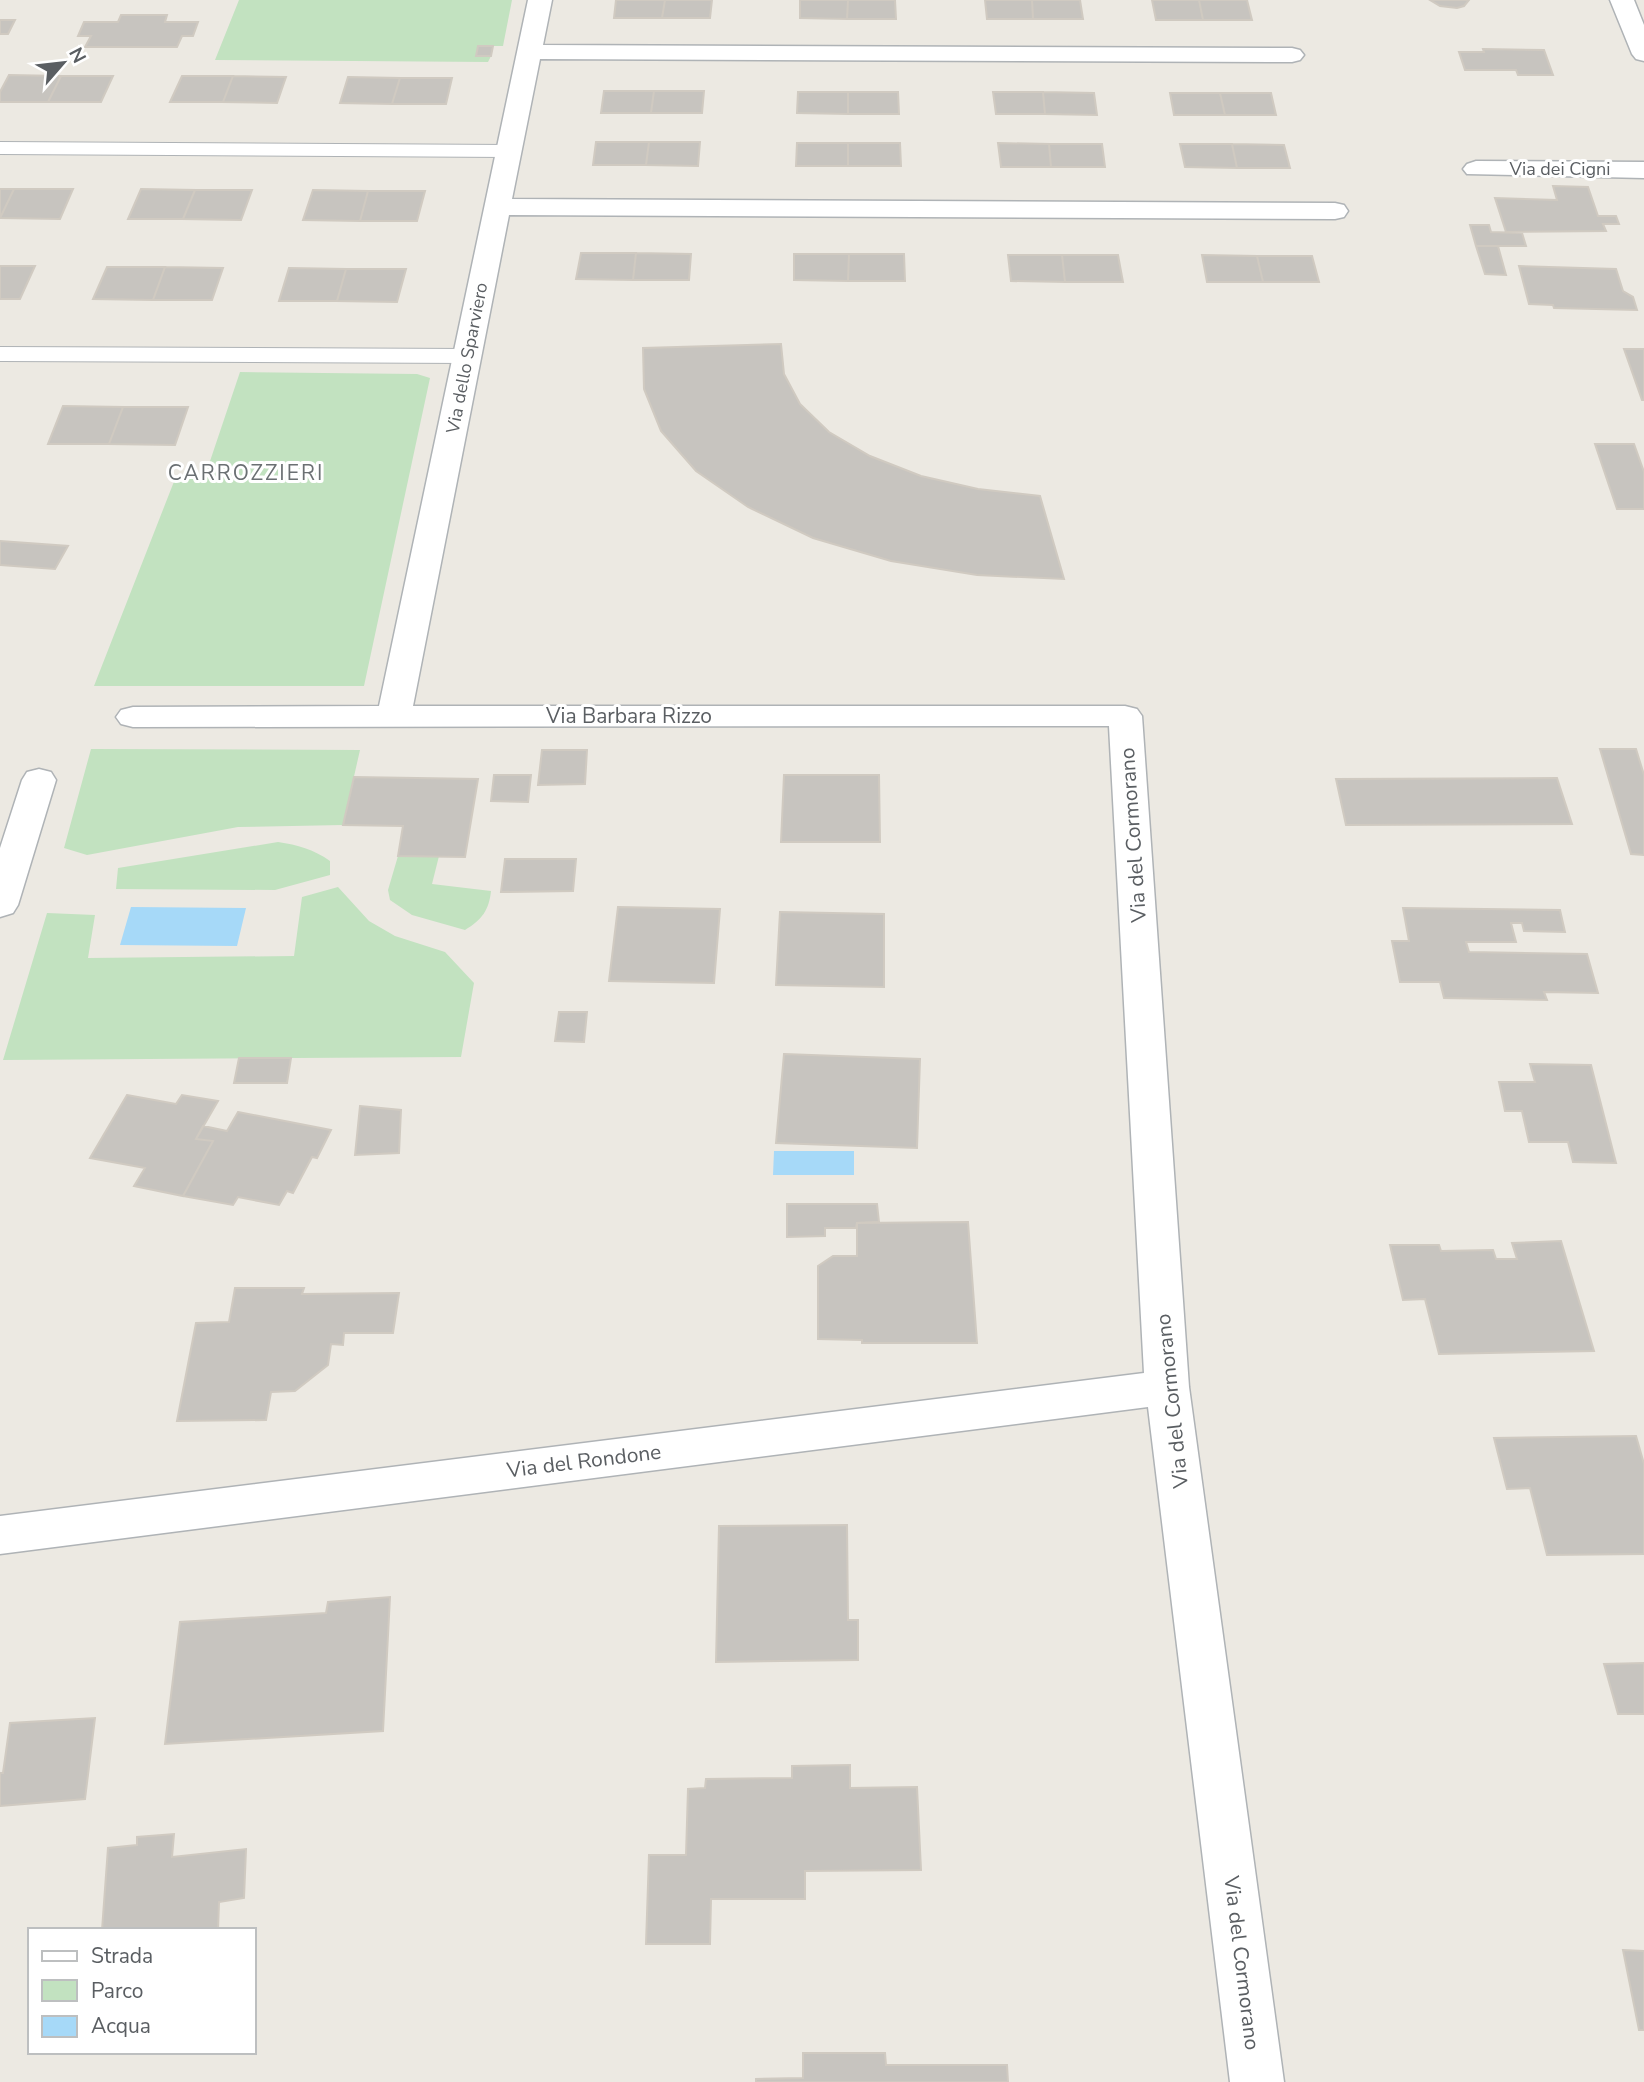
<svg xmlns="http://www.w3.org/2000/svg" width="1644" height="2082" font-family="'Nunito Sans',sans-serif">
<rect width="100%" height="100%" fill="#ece9e2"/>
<path fill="#c2e2c0" d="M239 0H512L503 46H478L477 56H491L488 62 215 60Z
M240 372 417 374 430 378 364 686H94L175 479H204Z
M91 749 360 750 343 825 238 827 87 855 64 848Z
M278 842C298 845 313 849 330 861V875L275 890 116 889 118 868Z
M398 856H439L432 884 491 891C489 910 482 920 465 930L412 915 390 900 388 890Z
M338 887 369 921 395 936 445 952 474 983 461 1057 3 1060 47 913 95 915 88 958 294 956 302 897Z"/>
<path fill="#a6d9f8" d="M131 907 246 908 237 946 120 945Z
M774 1151H854V1175H773Z"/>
<path fill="#c7c4bf" stroke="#d0cac1" stroke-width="2" d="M616 0H665L662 18H614Z
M665 0H712L710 18H662Z
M800 0H848L847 19 800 18Z
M848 0H895L896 19H847Z
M985 0H1032L1033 19H987Z
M1032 0H1080L1083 19H1033Z
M1152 0H1199L1203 20H1156Z
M1199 0H1247L1252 20H1203Z
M1430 0H1469L1464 6 1457 8 1440 6Z
M121 15H167L165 22H198L193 36H182L177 47H85L91 36H78L84 22H118Z
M0 20H15L8 34H0Z
M478 46H493L491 56H476Z
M1483 49 1544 50 1553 75H1518L1516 70H1465L1459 52H1484Z
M9 75 61 76 48 102H0V92Z
M61 76H113L101 102H48Z
M182 76H233L223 102H170Z
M233 76 286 77 277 103 223 102Z
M348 77 400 78 392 104 340 103Z
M400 78H452L446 104H392Z
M604 91H654L651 113H601Z
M654 91H704L702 113H651Z
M798 92H848V114L797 113Z
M848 92H898L899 114H848Z
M993 92H1043L1045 114H996Z
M1043 92 1094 93 1097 115 1045 114Z
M1170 93H1220L1225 115H1174Z
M1220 93H1271L1276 115H1225Z
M596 142H649L646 165H593Z
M649 142H700L698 166 646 165Z
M797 143H848V166H796Z
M848 143H900L901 166H848Z
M998 143 1049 144 1051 167H1001Z
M1049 144H1102L1105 167H1051Z
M1180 144H1232L1237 168 1185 167Z
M1232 144 1284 145 1290 168H1237Z
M1553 186 1588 187 1598 216H1616L1619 224H1603L1606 231 1506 232 1495 198 1557 200Z
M0 189H14L0 218Z
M14 189H73L60 219 0 218Z
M141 189 195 190 183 219H128Z
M195 190H252L241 220 183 219Z
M313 190 368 191 360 221 303 220Z
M368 191H425L417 221H360Z
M1470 225H1489L1491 232 1522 233 1526 246H1476Z
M1476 246H1498L1506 275 1485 274Z
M581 253H636L633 280 576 279Z
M636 253 691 254 689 280H633Z
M794 254H849L848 281 794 280Z
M849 254H904L905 281H848Z
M1008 255H1062L1065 282 1011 281Z
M1062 255H1118L1123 282H1065Z
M1202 255 1257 256 1263 282H1207Z
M1257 256H1312L1319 282H1263Z
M0 266H35L20 299H0Z
M1519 266 1616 269 1623 291 1633 297 1637 310 1554 308 1553 305 1529 304Z
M107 267H165L153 300 93 299Z
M165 267 223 268 212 300H153Z
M289 268 346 269 337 301H279Z
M346 269H406L397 302 337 301Z
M781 344 784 374 800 404 829 432 870 456 921 476 978 489 1040 496 1064 579 977 575 891 561 813 538 748 507 696 471 661 431 644 389 643 348Z
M1624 349H1644V400H1642Z
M63 406 123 407 109 444H48Z
M123 407H188L175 445 109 444Z
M1595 444H1634L1644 472V509H1617Z
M0 541 68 546 55 569 0 565Z
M1600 749H1636L1644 775V855L1631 854Z
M542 750H587L585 784 538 785Z
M494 775H531L528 802 491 801Z
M784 775H879L880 842H781Z
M354 777 478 779 465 857 398 856 403 826 343 825Z
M1557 778 1572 824 1346 825 1336 779Z
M505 859H576L573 891 501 892Z
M618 907 720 909 714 983 609 981Z
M1403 908 1560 910 1565 932 1524 931 1522 923H1511L1516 942H1466L1469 952 1587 954 1598 993 1544 992 1547 1000 1444 998 1440 982H1400L1392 941H1409Z
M780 912 884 914V987L776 985Z
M559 1012H587L584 1042 555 1041Z
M784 1054 920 1059 917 1148 776 1143Z
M239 1058H291L287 1083H234Z
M1530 1064 1591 1065 1616 1163 1573 1162 1568 1142H1529L1522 1111H1505L1499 1082H1535Z
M127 1095 176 1104 182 1095 218 1101 196 1139 213 1141 183 1196 134 1186 145 1168 90 1158Z
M360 1106 401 1110 399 1153 355 1155Z
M238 1112 331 1130 317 1158 312 1157 293 1193 287 1191 279 1205 238 1197 233 1205 183 1196 213 1141 196 1139 203 1126 227 1131Z
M787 1204H877L879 1222 857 1223 856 1228H825V1236L787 1237Z
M968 1222 977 1343H862V1340L818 1339V1266L833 1256H857V1223Z
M1561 1241 1594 1351 1439 1354 1425 1299 1403 1300 1390 1245H1439L1441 1251 1493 1250 1496 1259H1517L1512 1243Z
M235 1288H304L302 1294 399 1293 393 1333H344L343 1345 331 1344 328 1365 295 1391 271 1392 266 1420 177 1421 196 1323 229 1322Z
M1636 1436 1644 1464V1554L1547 1555 1530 1488 1507 1489 1494 1438Z
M847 1525 848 1620H858V1660L716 1662 719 1526Z
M390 1597 383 1731 165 1744 180 1622 326 1613 328 1602Z
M1644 1663V1714H1618L1604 1664Z
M95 1718 85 1799 0 1806V1773H3L10 1723Z
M850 1765V1788L917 1787 921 1870 805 1871V1899H711L710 1944H646L649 1855H686L688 1789 705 1788 706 1779 792 1778V1766Z
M174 1834 172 1857 246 1849 244 1898 219 1902 218 1930H102L108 1848 137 1845V1837Z
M1623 1950 1644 1951V2030H1639Z
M803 2053H885L886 2065H1007L1008 2082H756V2079L803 2078Z"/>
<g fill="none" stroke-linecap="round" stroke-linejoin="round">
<g stroke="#afb3b6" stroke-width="2">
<path id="lane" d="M0 142 509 145 516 147 519 151 516 155 509 157 0 154Z
M0 347 467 349 475 351 479 356 475 361 467 363 0 361Z"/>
</g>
<g stroke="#afb3b6" stroke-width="3">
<path id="street" d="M528 0H552L543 45 1292 48 1300 50 1304 55 1300 60 1292 62 540 59 512 199 1335 203 1344 205 1348 211 1344 217 1335 219 509 215 413 706H1125L1137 709 1142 716 1189 1387 1284 2082H1230L1148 1407 0 1554V1516L1144 1373 1109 726 133 727 121 724 116 717 121 710 133 707 379 706Z
M1610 0H1634L1644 25V61L1636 59 1632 54Z
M1476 161 1644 162V178L1467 174 1463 169 1467 164Z
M39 769 51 772 56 780 18 905 13 913 0 917V848L22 780 27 772Z"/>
</g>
<use href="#lane" fill="#fff" fill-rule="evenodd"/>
<use href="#street" fill="#fff" fill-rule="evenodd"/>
</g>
<g text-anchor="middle" stroke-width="6" stroke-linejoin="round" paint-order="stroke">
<g font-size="18" fill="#5a5e62" stroke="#fff">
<text x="1560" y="175">Via dei Cigni</text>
<text transform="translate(467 358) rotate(-79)" y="6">Via dello Sparviero</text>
</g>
<g font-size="21" letter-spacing="2" fill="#6b7073" stroke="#fff">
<text x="246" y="480">CARROZZIERI</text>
</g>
<g font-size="21" fill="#5a5e62" stroke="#fff">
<text x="629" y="723">Via Barbara Rizzo</text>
<text transform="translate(1133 835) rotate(-94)" y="7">Via del Cormorano</text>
<text transform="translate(1172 1401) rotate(-96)" y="7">Via del Cormorano</text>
<text transform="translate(584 1461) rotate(-7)" y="7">Via del Rondone</text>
<text transform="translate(1242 1963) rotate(83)" y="7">Via del Cormorano</text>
</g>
</g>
<rect x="28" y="1928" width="228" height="126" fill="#ffffff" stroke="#bdbfc0" stroke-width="2"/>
<rect x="42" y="1951" width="35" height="10" fill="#ffffff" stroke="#bdbfc0" stroke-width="2"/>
<text x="91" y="1963" font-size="21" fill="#5a5e62">Strada</text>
<rect x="42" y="1980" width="35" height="21" fill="#c2e2c0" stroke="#bdbfc0" stroke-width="2"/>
<text x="91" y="1998" font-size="21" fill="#5a5e62">Parco</text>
<rect x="42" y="2016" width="35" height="21" fill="#a6d9f8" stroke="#bdbfc0" stroke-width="2"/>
<text x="91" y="2033" font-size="21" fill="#5a5e62">Acqua</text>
<g transform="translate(63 63) rotate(62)" stroke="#ffffff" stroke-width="5" paint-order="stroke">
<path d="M0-5L12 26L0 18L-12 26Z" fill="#5a5e62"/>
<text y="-10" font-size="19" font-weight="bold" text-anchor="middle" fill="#5a5e62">N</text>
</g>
</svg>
